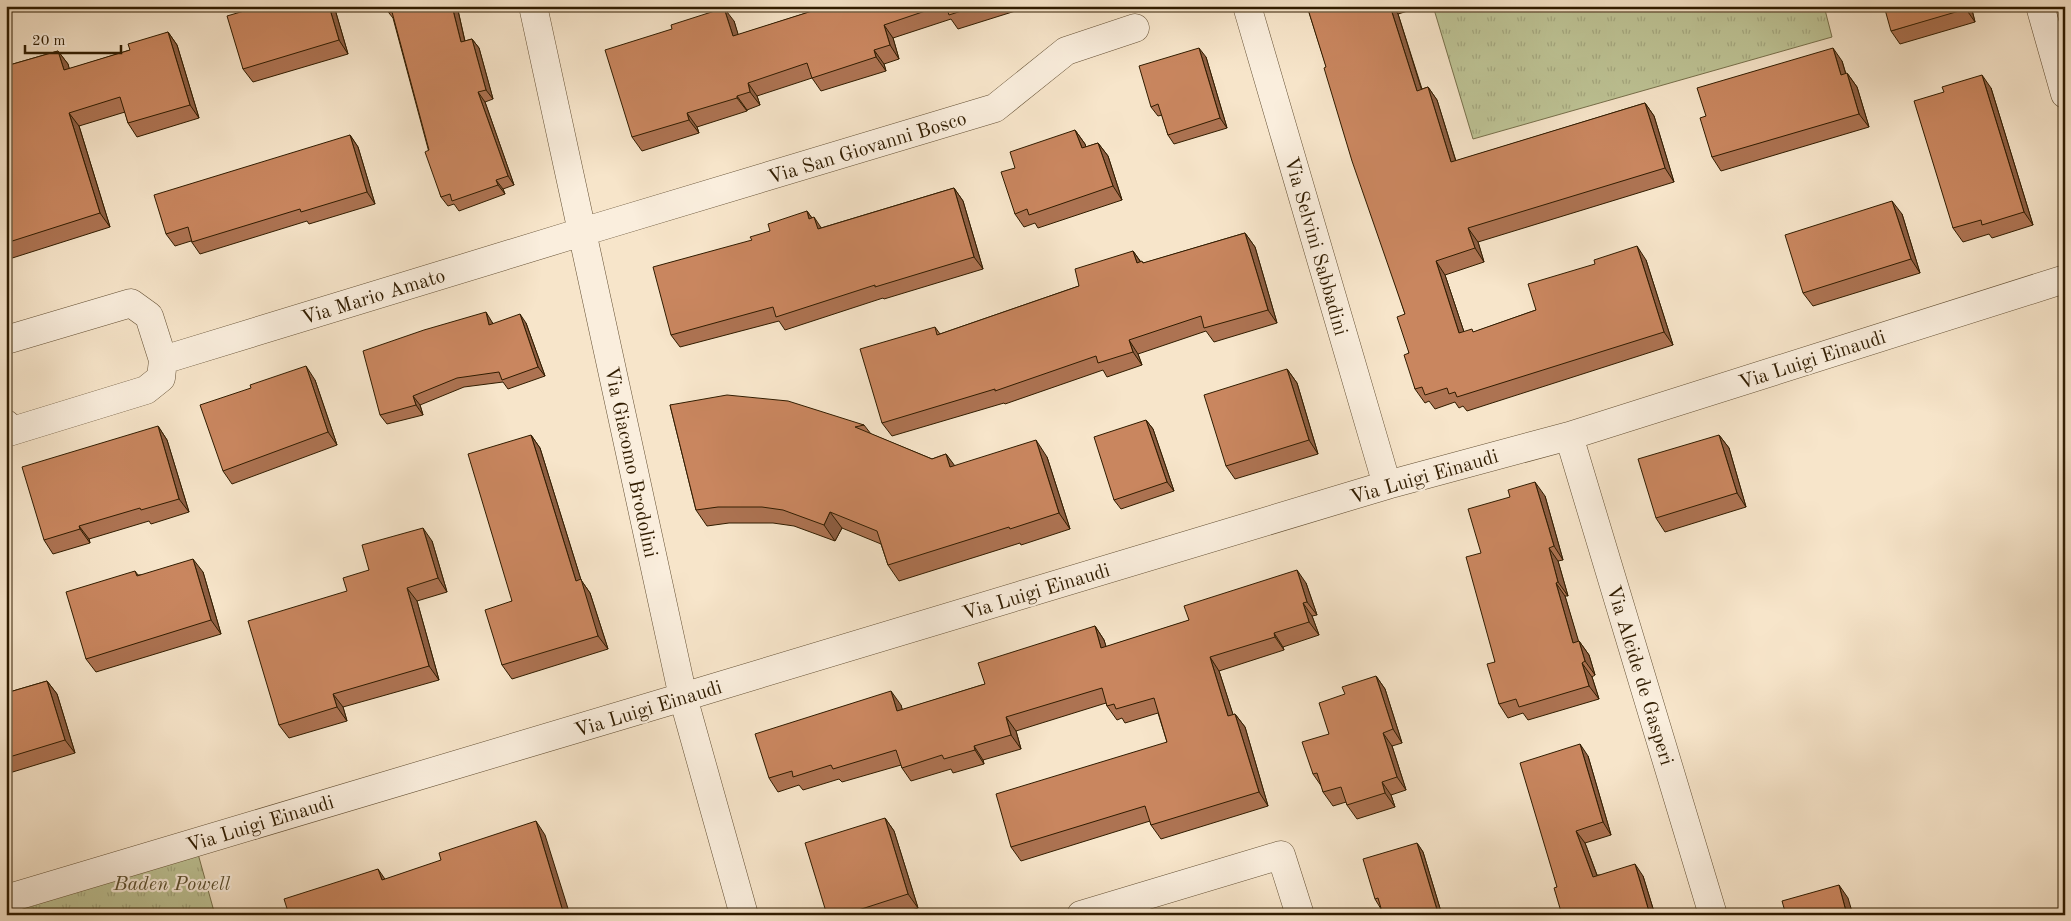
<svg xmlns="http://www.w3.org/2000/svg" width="2071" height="921" font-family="'Old Standard TT',serif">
<defs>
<pattern id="grass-tufts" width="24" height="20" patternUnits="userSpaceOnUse" patternTransform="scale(1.25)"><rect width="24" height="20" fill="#bec496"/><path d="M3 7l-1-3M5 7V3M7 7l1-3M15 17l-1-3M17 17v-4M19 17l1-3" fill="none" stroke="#a4a880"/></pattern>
</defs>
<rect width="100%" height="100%" fill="#f7e5ca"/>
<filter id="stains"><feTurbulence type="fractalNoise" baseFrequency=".004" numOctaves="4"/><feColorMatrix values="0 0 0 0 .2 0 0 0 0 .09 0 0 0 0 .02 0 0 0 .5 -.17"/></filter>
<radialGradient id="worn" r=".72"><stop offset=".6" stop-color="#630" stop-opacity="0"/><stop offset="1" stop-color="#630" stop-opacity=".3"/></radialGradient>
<path fill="url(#grass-tufts)" stroke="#77704b" d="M1433 6H1824L1832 37 1473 139Z
M195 843 215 915H6V899Z"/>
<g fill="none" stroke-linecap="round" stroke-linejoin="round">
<g stroke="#624e32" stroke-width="29">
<path id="minor" d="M533 6 683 697 744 915
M1247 6 1387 485
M2040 6 2065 94
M6 340 131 303 149 316 163 360 161 378 146 390 9 432 6 424
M163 360 582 232 995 108 1066 51 1135 28
M1569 436 1713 915
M6 899 683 697 1387 485 1569 436 2065 279
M1081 915 1281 855 1300 915"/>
</g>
<use href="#minor" stroke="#faeedd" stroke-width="28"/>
</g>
<path fill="#ad7352" stroke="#301c00" d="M261 6H334L348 54 253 82 243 69Z
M387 6H457L465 41 472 39 479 48 493 99 485 102 514 185 503 189 505 194 459 211 454 204 448 206 441 197 393 18 389 13Z
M828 6H1024L1025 8 958 29 951 19 893 38 899 59 884 64 886 71 821 91 812 78 757 96 760 105 747 110V111L697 127 699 133 642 151 632 137 734 21 738 35Z
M1307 6H1409L1411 10 1398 14 1422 89 1428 87 1437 100 1456 161 1645 103 1654 116 1674 182 1478 242 1484 262 1445 275 1464 332H1474L1536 310 1646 260 1673 345 1467 411 1463 406 1459 408 1455 402 1435 409 1429 401 1425 403 1415 389 1409 353 1405 314Z
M1971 6 1975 22 1900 44 1891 31Z
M168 32 177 45 199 118 137 137 128 123 125 112 79 126 110 227 6 260V66L58 51 68 64 69 69 130 50Z
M1206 57 1227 128 1174 144 1168 135 1162 115 1158 116 1151 107Z
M1842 61 1846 74 1847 73 1857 87 1869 127 1721 171 1712 157 1706 116Z
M1991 88 2033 225 1992 238 1989 234 1963 242 1953 228Z
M1075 130 1085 144 1086 147 1098 143 1108 156 1122 200 1038 228 1035 223 1024 227 1015 214V168Z
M350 135 358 147 375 204 309 224 307 221 200 254 191 241 175 246 166 234Z
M954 188 963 201 983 269 884 299 883 298 785 330 779 321 680 347 671 335 770 231 807 211 812 218 821 228Z
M1902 214 1920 273 1813 306 1803 293Z
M1245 233 1255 247 1277 323 1214 342 1206 331 1138 354 1142 365 1107 377 1103 370 1005 404 1004 403 892 436 882 423 935 327 940 334 1079 286 1133 251 1141 262 1144 263Z
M492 322 493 324 526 323 545 376 508 389 503 382 464 387 420 405 423 415 387 424 380 415Z
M1287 369 1297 383 1318 454 1235 479 1226 466Z
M315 380 337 445 232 484 223 471Z
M670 405 864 425 871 434 932 459 946 454 954 466 1047 457 1070 529 1021 545 1020 543 899 581 888 565 881 544 842 528 835 541 794 526 773 523H729L707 526 696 510Z
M1146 420 1153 429 1174 491 1121 509 1114 500Z
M158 426 167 440 189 512 151 524 149 521 89 539 90 543 53 554 44 540Z
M531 435 540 448 581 580 590 593 608 649 512 679 502 665 512 601Z
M1719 435 1729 448 1746 507 1665 532 1656 518Z
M1545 496 1563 560 1558 561 1568 596H1565L1578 641H1579L1589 655 1595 675 1592 677 1599 699 1528 720 1523 713 1508 718 1499 704 1495 662 1481 553Z
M432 541 447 592 417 601 439 680 343 707 347 721 289 738 279 725 347 591 369 570Z
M135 571 138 575 203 572 221 634 96 672 86 659Z
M1306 583 1317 615 1312 616 1319 635 1283 647 1284 650 1219 671 1233 715 1235 714 1245 727 1268 806 1161 839 1151 825 1150 821 1021 861 1011 847 1167 742 1158 713 1125 723 1122 718 1117 720 1107 706 1106 703 1016 731 1021 749 983 760 984 764 953 773 951 769 911 781 902 768 901 765 842 782 839 779 803 790 799 785 778 792 769 778 901 705 902 710 985 684 1095 626 1104 640 1106 647Z
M1376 676 1385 689 1402 743 1392 746 1406 790 1391 795 1395 807 1357 819 1347 805 1346 802 1333 806 1323 792 1322 787 1313 774 1329 734Z
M47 681 57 694 75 753 6 774V693Z
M1588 756 1611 835 1585 843 1597 875 1643 876 1655 915H1562L1557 887Z
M885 818 894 831 918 908 896 915H827Z
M1417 843 1423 852 1442 915H1383L1381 909 1375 899Z"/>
<path fill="#8d5e42" stroke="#301c00" d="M329 6H334L348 54 339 40Z
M452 6H457L467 51 461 42Z
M1390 6H1393L1398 14 1426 104 1417 91Z
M1965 6H1971L1975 22 1966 9Z
M724 8 734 21 743 50 733 36Z
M884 25 893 38 899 59 890 45Z
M168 32 177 45 199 118 190 105Z
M472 39 479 48 493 99 486 90Z
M1199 48 1206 57 1227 128 1220 118Z
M1833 48 1842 61 1850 89 1841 75Z
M874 50 884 64 886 71 876 57Z
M58 51 68 64 74 84 64 70Z
M1847 73 1857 87 1869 127 1859 114Z
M1982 75 1991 88 2033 225 2024 212Z
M748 83 757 96 760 105 750 92Z
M1428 87 1437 100 1460 175 1451 162Z
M478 92 485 102 514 185 508 176Z
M737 96 747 110V111L737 98Z
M1645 103 1654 116 1674 182 1665 168Z
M69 113 79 126 110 227 100 213Z
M687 113 697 127 699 133 689 120Z
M1075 130 1085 144 1091 162 1082 148Z
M350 135 358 147 375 204 367 192Z
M1098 143 1108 156 1122 200 1113 186Z
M496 180 503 189 505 194 498 185Z
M954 188 963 201 983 269 974 257Z
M1892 201 1902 214 1920 273 1911 259Z
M807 211 816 224 814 217 822 229 826 242 809 219Z
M1468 228 1478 242 1484 262 1475 248Z
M1245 233 1255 247 1277 323 1268 310Z
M1637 246 1646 260 1673 345 1664 332Z
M1133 251 1142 264 1137 263Z
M1436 261 1445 275 1469 347 1459 333Z
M486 312 492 322 496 334 489 325Z
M520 314 526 323 545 376 538 367Z
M1129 340 1138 354 1142 365 1133 352Z
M306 366 315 380 337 445 328 432Z
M1287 369 1297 383 1318 454 1309 440Z
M413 396 420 405 423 415 416 405Z
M1146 420 1153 429 1174 491 1167 482Z
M158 426 167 440 189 512 179 499Z
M531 435 540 448 581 580 590 593 608 649 598 636 576 581Z
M1719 435 1729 448 1746 507 1737 493Z
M1036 440 1047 457 1070 529 1059 513Z
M946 454 958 470 950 467Z
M1535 482 1545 496 1563 560 1554 546Z
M830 512 842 528 835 541 824 525Z
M79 526 89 539 90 543 80 529Z
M423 528 432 541 447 592 438 578Z
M1549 548 1558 561 1568 596 1558 582Z
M193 559 203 572 221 634 211 620Z
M1297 570 1306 583 1317 615 1307 602Z
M1556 583 1565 596 1583 656 1573 643Z
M407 588 417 601 439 680 429 666Z
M1303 603 1312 616 1319 635 1309 622Z
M1095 626 1104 640 1111 662 1101 648Z
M1274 633 1283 647 1284 650 1275 637Z
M1579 641 1589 655 1595 675 1585 661Z
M1210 657 1219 671 1238 730 1228 716Z
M1582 663 1592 677 1599 699 1589 686Z
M1376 676 1385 689 1402 743 1393 729Z
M47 681 57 694 75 753 65 740Z
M891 691 901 705 907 725 897 711Z
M333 694 343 707 347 721 337 707Z
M1235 714 1245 727 1268 806 1259 792Z
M1006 717 1016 731 1021 749 1011 735Z
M1383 733 1392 746 1406 790 1397 777Z
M1580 744 1588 756 1611 835 1603 822Z
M974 746 983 760 984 764 975 750Z
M1382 782 1391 795 1395 807 1385 793Z
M885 818 894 831 918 908 908 894Z
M536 821 545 835 570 915H564Z
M1576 831 1585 843 1602 889 1593 877Z
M1417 843 1423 852 1442 915H1439L1438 913Z
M1635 864 1643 876 1655 915H1650Z
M378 869 387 882 382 880Z
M1839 885 1848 898 1853 915H1847Z"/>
<path fill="#c9865f" stroke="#301c00" d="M261 6H329L339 40 243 69 227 16Z
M387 6H452L461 42 472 39 486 90 478 92 508 176 496 180 498 185 452 201 450 194 441 197 425 152 429 150 392 12 389 13Z
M828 6H940L884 25 890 45 874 50 876 57 812 78 807 63 748 83 750 92 737 96V98L687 113 689 120 632 137 605 50 672 29 671 25 724 8 733 36Z
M946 6H977L949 15Z
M1307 6H1390L1417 91 1428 87 1451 162 1645 103 1665 168 1468 228 1475 248 1436 261 1459 333 1472 329 1473 332 1536 310 1528 284 1595 264 1594 260 1637 246 1664 332 1457 397 1455 392 1449 394 1447 388 1425 395 1422 387 1415 389 1404 355 1409 353 1397 317 1405 314 1352 161 1324 68 1326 67Z
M1884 6H1965L1966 9 1891 31Z
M168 32 190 105 128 123 120 97 69 113 100 213 6 243V66L58 51 64 70 130 50 128 44Z
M1199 48 1220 118 1168 135 1158 104 1151 107 1139 66Z
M1833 48 1841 75 1847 73 1859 114 1712 157 1700 118 1706 116 1697 88Z
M1982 75 2024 212 1982 225 1981 220 1953 228 1914 101 1944 92 1942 87Z
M1075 130 1082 148 1098 143 1113 186 1029 215 1027 209 1015 214 1001 172 1015 168 1010 152Z
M350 135 367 192 301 212 300 209 192 242 188 227 166 234 154 195Z
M954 188 974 257 875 287V285L776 317 773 307 671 335 653 267 752 240 750 237 770 231 768 224 807 211 809 219 814 217 818 229Z
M1892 201 1911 259 1803 293 1785 235Z
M1245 233 1268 310 1204 328 1201 316 1129 340 1133 352 1098 363 1096 356 995 391V389L882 423 860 349 935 327 937 335 1079 286 1075 269 1133 251 1137 263 1142 261 1143 263Z
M486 312 489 325 520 314 538 367 502 380 499 372 457 378 413 396 416 405 380 415 363 351 424 330Z
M306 366 328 432 223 471 200 405 251 388 250 385Z
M1287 369 1309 440 1226 466 1204 395Z
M727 395 788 401 864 425 855 427 932 459 946 454 950 467 1036 440 1059 513 1010 529 1009 527 888 565 877 531 830 512 824 525 783 510 762 507H718L696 510 670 405Z
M1146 420 1167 482 1114 500 1094 437Z
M158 426 179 499 141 510 140 508 79 526 80 529 44 540 22 467Z
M531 435 576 581 581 579 598 636 502 665 485 610 512 601 468 454Z
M1719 435 1737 493 1656 518 1638 459Z
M1535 482 1554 546 1549 548 1558 582 1556 583 1573 643 1579 641 1585 661 1582 663 1589 686 1519 707 1516 699 1499 704 1487 664 1495 662 1466 557 1481 553 1468 509 1510 497 1508 490Z
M423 528 438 578 407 588 429 666 333 694 337 707 279 725 248 621 347 591 343 578 369 570 362 545Z
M193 559 211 620 86 659 66 592 135 571 137 576Z
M1297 570 1307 602 1303 603 1309 622 1274 633 1275 637 1210 657 1228 716 1235 714 1259 792 1151 825 1145 806 1011 847 996 794 1167 742 1154 698 1116 709 1114 704 1107 706 1102 688 1006 717 1011 735 974 746 975 750 944 759 942 755 902 768 896 750 833 769 831 765 793 777 792 771 769 778 755 734 891 691 897 711 985 684 978 663 1095 626 1101 648 1189 620 1184 606Z
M1376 676 1393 729 1383 733 1397 777 1382 782 1385 793 1347 805 1341 787 1323 792 1317 773 1313 774 1302 742 1329 734 1319 703 1345 694 1342 687Z
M47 681 65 740 6 758V693Z
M1580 744 1603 822 1576 831 1593 877 1635 864 1650 915H1562L1554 888 1557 887 1520 763Z
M885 818 908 894 843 915H827L805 843Z
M536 821 564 915H289L284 899 378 869 382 880 441 860 439 853Z
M1417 843 1438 913 1433 915H1383L1378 898 1375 899 1363 859Z
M1839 885 1847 915H1786L1782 901Z"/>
<g text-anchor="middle" stroke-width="4.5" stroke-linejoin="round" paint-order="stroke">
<g font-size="20" fill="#301c00" stroke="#faeedd">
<text transform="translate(867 147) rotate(-17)" y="7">Via San Giovanni Bosco</text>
<text transform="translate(1317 246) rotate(74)" y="7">Via Selvini Sabbadini</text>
<text transform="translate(373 296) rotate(-17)" y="7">Via Mario Amato</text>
<text transform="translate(1812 359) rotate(-18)" y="7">Via Luigi Einaudi</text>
<text transform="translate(632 462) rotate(78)" y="7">Via Giacomo Brodolini</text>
<text transform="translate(1424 476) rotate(-16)" y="7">Via Luigi Einaudi</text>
<text transform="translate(1036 591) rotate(-17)" y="7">Via Luigi Einaudi</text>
<text transform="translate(1641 675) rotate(73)" y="7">Via Alcide de Gasperi</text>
<text transform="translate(648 708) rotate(-17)" y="7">Via Luigi Einaudi</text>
<text transform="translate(260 823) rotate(-17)" y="7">Via Luigi Einaudi</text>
</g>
<g font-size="20" font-style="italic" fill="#5b4e2d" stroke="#faeedd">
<text x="172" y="890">Baden Powell</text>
</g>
</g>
<rect width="2071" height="921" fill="none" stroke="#f7e5ca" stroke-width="25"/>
<rect x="8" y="8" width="2056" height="906" fill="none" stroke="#301c00" stroke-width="2.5"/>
<rect x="12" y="12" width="2046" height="896" fill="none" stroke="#301c00"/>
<path d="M25 45v8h96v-8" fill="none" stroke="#301c00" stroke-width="2.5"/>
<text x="32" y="45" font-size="15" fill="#301c00" stroke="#faeedd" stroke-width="4" paint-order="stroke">20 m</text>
<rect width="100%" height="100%" filter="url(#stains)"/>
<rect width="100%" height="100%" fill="url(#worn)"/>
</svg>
